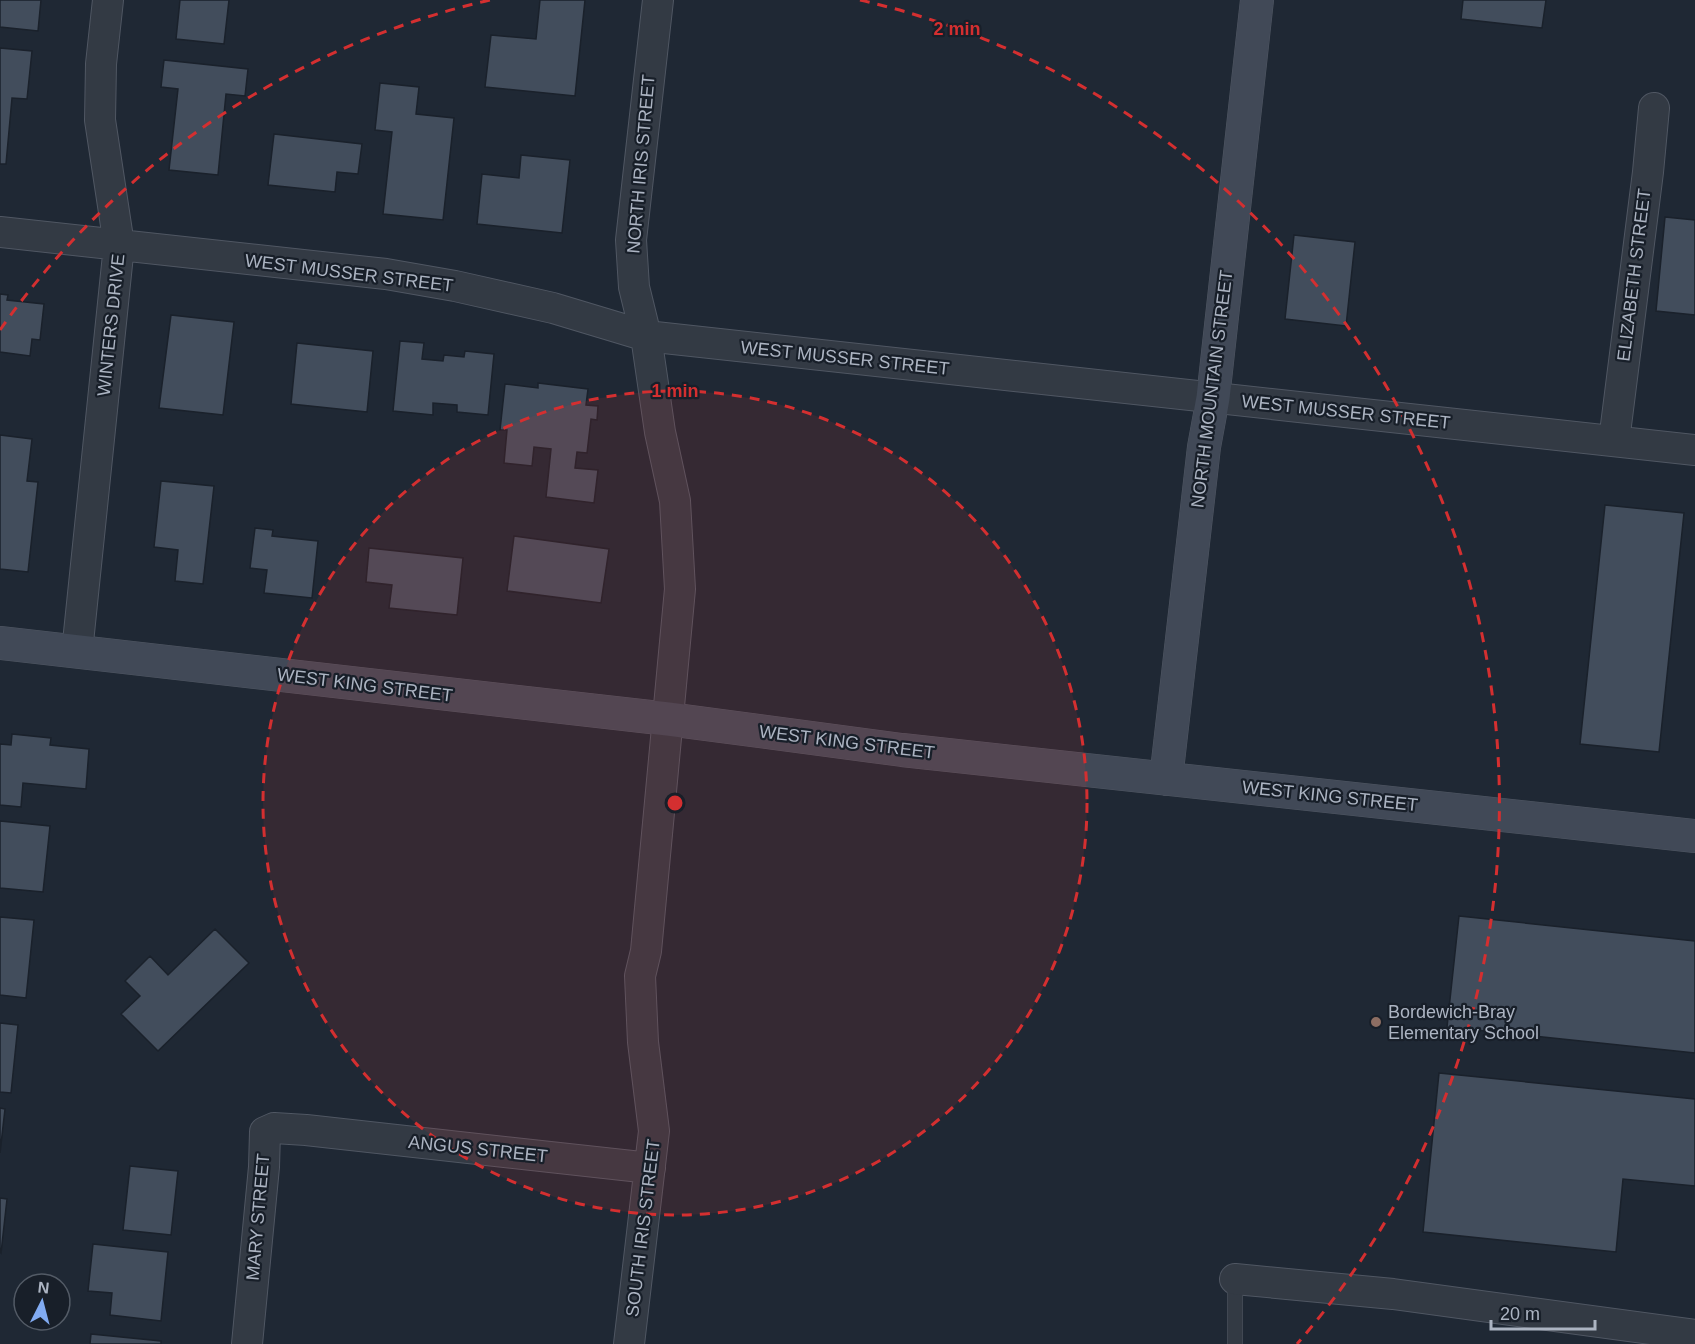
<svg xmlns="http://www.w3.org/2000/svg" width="1695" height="1344" font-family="Helvetica,sans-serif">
<rect width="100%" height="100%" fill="#1f2834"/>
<path fill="#424d5c" stroke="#1a212b" stroke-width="1.5" d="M0 0H41L38 31 0 27Z
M180 0H229L224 44 176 39Z
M540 0H585L575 96 485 87 491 35 536 39Z
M1463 0H1546L1542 28 1461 19Z
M0 48 32 51 27 99 12 98 6 164H0Z
M164 60 248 69 245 96 226 94 218 175 169 170 178 89 161 87Z
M380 83 419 87 416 114 454 118 443 220 383 214 392 132 375 130Z
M274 134 362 144 358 174 337 172 335 192 268 185Z
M521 155 570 160 562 233 477 224 482 174 519 178Z
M1665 217 1695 220V315L1656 311Z
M1294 235 1355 242 1346 326 1285 319Z
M0 294 8 295 7 300 44 304 40 340 32 339 30 356 0 352Z
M171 315 234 322 223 415 159 408Z
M400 341 424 343 422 359 443 361 444 355 464 357 465 351 494 354 488 415 457 412V405L433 403V415L393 411Z
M297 343 373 351 367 412 291 404Z
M538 383 588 389 586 405 598 406 597 420 591 419 587 453 577 452 575 468 598 470 594 503 546 497 551 449 534 447 532 466 504 463 507 430H500L505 384 538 388Z
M0 435 32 439 27 481 38 482 28 572 0 569Z
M161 481 214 486 203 584 175 581 178 550 154 547Z
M1605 505 1684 513 1659 752 1580 744Z
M255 528 273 530 272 536 318 541 312 598 264 593 267 570 250 568Z
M514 536 609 549 601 603 507 591Z
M369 548 463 558 457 615 389 608 392 585 366 582Z
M12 734 51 738 50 745 89 749 86 789 23 783 21 807 0 805V744L11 745Z
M0 821 50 826 43 892 0 888Z
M1459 916 1695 941V1053L1447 1027Z
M0 917 34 920 26 998 0 995Z
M215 929 249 963 158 1051 121 1014 140 996 125 981 150 956 168 975Z
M0 1023 18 1025 11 1093 0 1092Z
M1439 1073 1695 1099V1186L1623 1179 1616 1252 1423 1232Z
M0 1108 5 1109 0 1153Z
M130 1166 178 1171 171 1235 123 1230Z
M0 1198 7 1199 1 1253 0 1252Z
M93 1244 168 1252 161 1321 110 1315 112 1293 88 1291Z
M91 1334 161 1341V1344H90Z"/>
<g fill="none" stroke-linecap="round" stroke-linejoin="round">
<g stroke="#505763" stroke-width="16">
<path id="lane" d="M1235 1279V1344"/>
</g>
<g stroke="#505763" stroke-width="32">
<path id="street" d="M0 232 386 274 455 286 553 308 646 336 1695 450
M1614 441 1648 172 1654 108
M77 652 119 245 100 120 101 64 108 0
M1235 1279 1393 1294 1695 1335
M247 1344 264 1167 265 1132 274 1128 306 1130 650 1168
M629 1344 654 1131 643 1042 640 976 646 951 680 589 675 501 660 432 646 336 634 287 631 240 658 0"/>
</g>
<g stroke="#505763" stroke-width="34">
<path id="secondary" d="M0 643 668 719 902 750 1695 836
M1166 779 1204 447 1213 398 1257 0"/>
</g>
<use href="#lane" stroke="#333a44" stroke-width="15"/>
<use href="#street" stroke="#333a44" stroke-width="30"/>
<use href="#secondary" stroke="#414957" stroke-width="33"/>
</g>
<circle cx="675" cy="803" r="412" fill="#d42f30" fill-opacity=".12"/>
<g fill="none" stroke="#d42f30" stroke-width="3" stroke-dasharray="10 8">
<circle cx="675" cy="803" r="412"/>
<path d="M0 330A824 824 0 0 1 490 0M860 0A824 824 0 0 1 1297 1344"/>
</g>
<circle fill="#8d6e63" stroke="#181f29" stroke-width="2" cx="1376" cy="1022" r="6"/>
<g text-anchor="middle" stroke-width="4.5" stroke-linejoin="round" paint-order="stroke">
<g font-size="18" fill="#acb4c2" stroke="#181f29">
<text transform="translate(641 164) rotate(-85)" y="6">NORTH IRIS STREET</text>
<text transform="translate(349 273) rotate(7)" y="6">WEST MUSSER STREET</text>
<text transform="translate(1634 275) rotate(-83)" y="6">ELIZABETH STREET</text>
<text transform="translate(111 325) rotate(-84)" y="6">WINTERS DRIVE</text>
<text transform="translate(845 358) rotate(6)" y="6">WEST MUSSER STREET</text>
<text transform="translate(1212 389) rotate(-83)" y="6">NORTH MOUNTAIN STREET</text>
<text transform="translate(1346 412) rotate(6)" y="6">WEST MUSSER STREET</text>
<text transform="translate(365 685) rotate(7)" y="6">WEST KING STREET</text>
<text transform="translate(847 742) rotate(7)" y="6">WEST KING STREET</text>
<text transform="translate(1330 796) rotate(6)" y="6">WEST KING STREET</text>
<text transform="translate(478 1149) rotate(6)" y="6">ANGUS STREET</text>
<text transform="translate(258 1217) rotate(-85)" y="6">MARY STREET</text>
<text transform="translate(643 1228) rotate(-83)" y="6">SOUTH IRIS STREET</text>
</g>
<g font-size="18" fill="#acb4c2" stroke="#181f29" text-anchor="start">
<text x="1388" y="1018">Bordewich-Bray<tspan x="1388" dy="21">Elementary School</tspan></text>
</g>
</g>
<circle cx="675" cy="803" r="9" fill="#d42f30" stroke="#181f29" stroke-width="3"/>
<g font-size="18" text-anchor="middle" font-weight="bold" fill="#d42f30" stroke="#181f29" stroke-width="4.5" stroke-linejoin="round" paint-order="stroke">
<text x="957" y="35">2 min</text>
<text x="675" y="397">1 min</text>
</g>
<g transform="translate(42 1302) rotate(6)"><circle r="28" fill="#181f29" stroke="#535b66" stroke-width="1.5"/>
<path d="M0-4.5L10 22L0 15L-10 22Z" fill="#81abf2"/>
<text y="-9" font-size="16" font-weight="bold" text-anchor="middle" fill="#acb4c2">N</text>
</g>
<path d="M1491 1320v9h104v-9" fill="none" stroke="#acb4c2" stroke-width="3"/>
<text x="1500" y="1320" font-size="18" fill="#acb4c2" stroke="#181f29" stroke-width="4.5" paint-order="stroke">20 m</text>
</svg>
